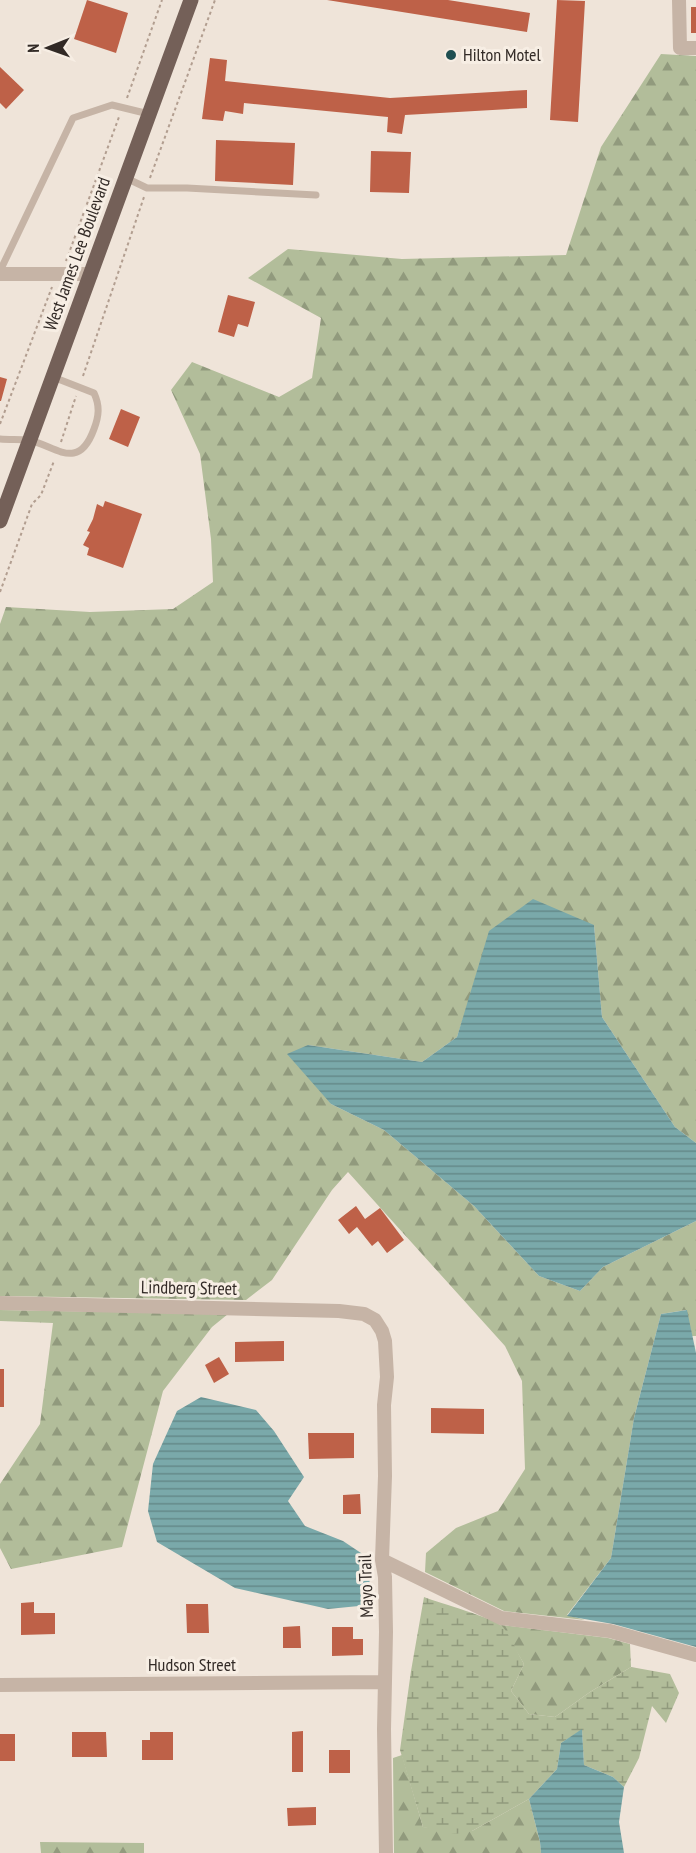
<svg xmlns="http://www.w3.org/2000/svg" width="696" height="1853" font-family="'PT Sans Narrow',sans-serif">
<defs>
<pattern id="forest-firs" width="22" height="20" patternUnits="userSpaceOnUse" patternTransform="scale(1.5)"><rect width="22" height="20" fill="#b2bd9a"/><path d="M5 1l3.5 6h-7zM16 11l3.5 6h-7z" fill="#919a7d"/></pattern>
<pattern id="wetland-marsh" width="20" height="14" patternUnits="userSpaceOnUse" patternTransform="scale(1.5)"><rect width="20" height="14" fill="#b2bd9a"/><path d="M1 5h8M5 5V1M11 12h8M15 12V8" fill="none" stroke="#919a7d"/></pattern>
<pattern id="water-rules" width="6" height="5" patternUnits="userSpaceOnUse" patternTransform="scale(1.5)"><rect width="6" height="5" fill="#7aa9aa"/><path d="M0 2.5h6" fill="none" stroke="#658a8a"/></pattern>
</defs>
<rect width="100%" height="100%" fill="#efe4d9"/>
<path fill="url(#forest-firs)" d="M661 54 696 56V1143L675 1127 602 1017 594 925 474 985 457 1037 422 1062 308 1045 331 1104 384 1130 474 1206 539 1276 580 1291 603 1267 696 1221V1336H692L686 1310 661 1314 634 1418 611 1558 567 1615 585 1620 504 1611 425 1572 426 1553 456 1528 498 1511 525 1469 522 1381 505 1346 348 1172 332 1190 272 1280 246 1300 0 1296V624L6 607 90 612 173 609 213 582 211 539 200 454 171 390 192 362 279 397 312 378 321 318 248 278 288 249 402 259 566 255 601 147Z
M0 1310 228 1314 212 1327 163 1391 122 1547 11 1569 0 1548V1484L40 1424 53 1323 0 1321Z
M501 1625 608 1638 630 1644 631 1667 590 1692 555 1717 529 1714 511 1691 524 1664Z
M402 1755 423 1827 472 1831 529 1799 540 1842 541 1853H394L393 1758Z
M40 1842 144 1843V1853H41Z"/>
<path fill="url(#wetland-marsh)" d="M424 1597C439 1603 495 1618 503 1627 511 1637 517 1652 524 1664L511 1691 529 1714 555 1717 590 1692 631 1667 670 1674 679 1693 666 1723 652 1706 639 1758 624 1787 613 1777 584 1765 582 1730 561 1743 557 1769 529 1799 472 1831 455 1834 423 1827 400 1750 411 1671Z"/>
<path fill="url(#water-rules)" d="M533 899 594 925 602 1017 675 1127 696 1143V1221L603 1267 580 1291 539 1276 474 1206 384 1130 331 1104 287 1054 308 1045 422 1062 457 1037 489 931Z
M687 1310 696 1353V1647L613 1624 567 1616 611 1558 634 1418 661 1314Z
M201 1397 256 1410 274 1431 304 1477 288 1501 305 1526 343 1541 370 1559 369 1605 328 1609 235 1588 157 1542 148 1511 153 1464 177 1411Z
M582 1729 584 1765 613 1777 624 1787 619 1822 624 1853H541L540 1842 529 1799 557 1769 561 1743Z"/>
<path fill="#be6148" d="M87 0 128 13 116 53 74 39Z
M327 0H448L530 13 527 32Z
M557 0 585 1 578 122 550 120Z
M691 7H696V33H691Z
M210 58 227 60 225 81 390 98 527 90V108L405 115 402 134 387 132 388 117 244 103 243 114 225 111 223 121 202 119Z
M0 67 24 90 6 109 0 103Z
M216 140 295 143 293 185 215 181Z
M371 151 411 152 409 193 370 192Z
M228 295 255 302 248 327 238 324 234 337 218 332Z
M0 377 7 379 1 401H0Z
M121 409 140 417 128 447 109 439Z
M105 501 142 514 123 568 87 555 89 548 83 545 90 532 87 531 93 519 97 504 103 507Z
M356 1206 365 1219 380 1208 404 1240 387 1253 378 1241 372 1246 357 1227 349 1234 338 1220Z
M284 1341V1361L235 1362V1342Z
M219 1357 229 1374 214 1383 205 1365Z
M0 1369H4V1407H0Z
M431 1408 484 1409V1434L431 1433Z
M308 1433H354V1458L309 1459Z
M360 1494 361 1514H343V1495Z
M34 1602V1613H55V1634L21 1635V1603Z
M186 1604H208L209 1633H187Z
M300 1626 301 1648H283V1627Z
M332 1627H353V1639H363V1655L332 1656Z
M303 1731V1772H292V1732Z
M72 1732H106L107 1757H72Z
M150 1732H173V1760H142V1740H150Z
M0 1734H15V1761H0Z
M329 1750H350V1773H329Z
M316 1807V1825L288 1826 287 1808Z"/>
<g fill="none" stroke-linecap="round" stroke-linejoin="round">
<path stroke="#b29e90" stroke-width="2" stroke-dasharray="3 3" stroke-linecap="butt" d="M127 98 162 0
M150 178 215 0
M66 261 119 117
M83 376 144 197
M0 424 52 287
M61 442 76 396
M0 592 32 504 41 495 54 461"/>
<path stroke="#c6b4a6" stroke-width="7" d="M126 178 147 188H187L316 195
M0 271 73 118 112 105 149 114
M0 439C9 440 19 439 28 440 55 445 78 473 94 429 99 416 100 406 94 393L53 377"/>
<path stroke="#c6b4a6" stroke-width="14" d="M679 0 680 48H696
M0 274H91
M0 1303 339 1311 364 1314 375 1320 382 1331 385 1341 387 1377 384 1405 385 1476 382 1560 385 1577 386 1632 384 1729 386 1853
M382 1560 501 1618 610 1631 696 1655
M0 1685 384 1682"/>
<path stroke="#746058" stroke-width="15" d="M0 521 191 0"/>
</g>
<circle fill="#1f4f51" stroke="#f7eee4" stroke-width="2" cx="451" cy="55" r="6"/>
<g text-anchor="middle" stroke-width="6" stroke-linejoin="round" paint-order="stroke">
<g font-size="18" fill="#322a26" stroke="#f7eee4" text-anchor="start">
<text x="463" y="61">Hilton Motel</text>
</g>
<g font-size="18" fill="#322a26" stroke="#f7eee4">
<text transform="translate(77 254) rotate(-70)" y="6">West James Lee Boulevard</text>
<text transform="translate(189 1288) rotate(1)" y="6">Lindberg Street</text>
<text transform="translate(366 1586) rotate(-92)" y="6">Mayo Trail</text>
<text x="192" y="1671">Hudson Street</text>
</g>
</g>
<g transform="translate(48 48) rotate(269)" stroke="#f7eee4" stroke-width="4.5" paint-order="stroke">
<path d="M0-4.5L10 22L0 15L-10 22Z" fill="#322a26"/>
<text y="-9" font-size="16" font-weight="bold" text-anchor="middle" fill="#322a26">N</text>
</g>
</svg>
